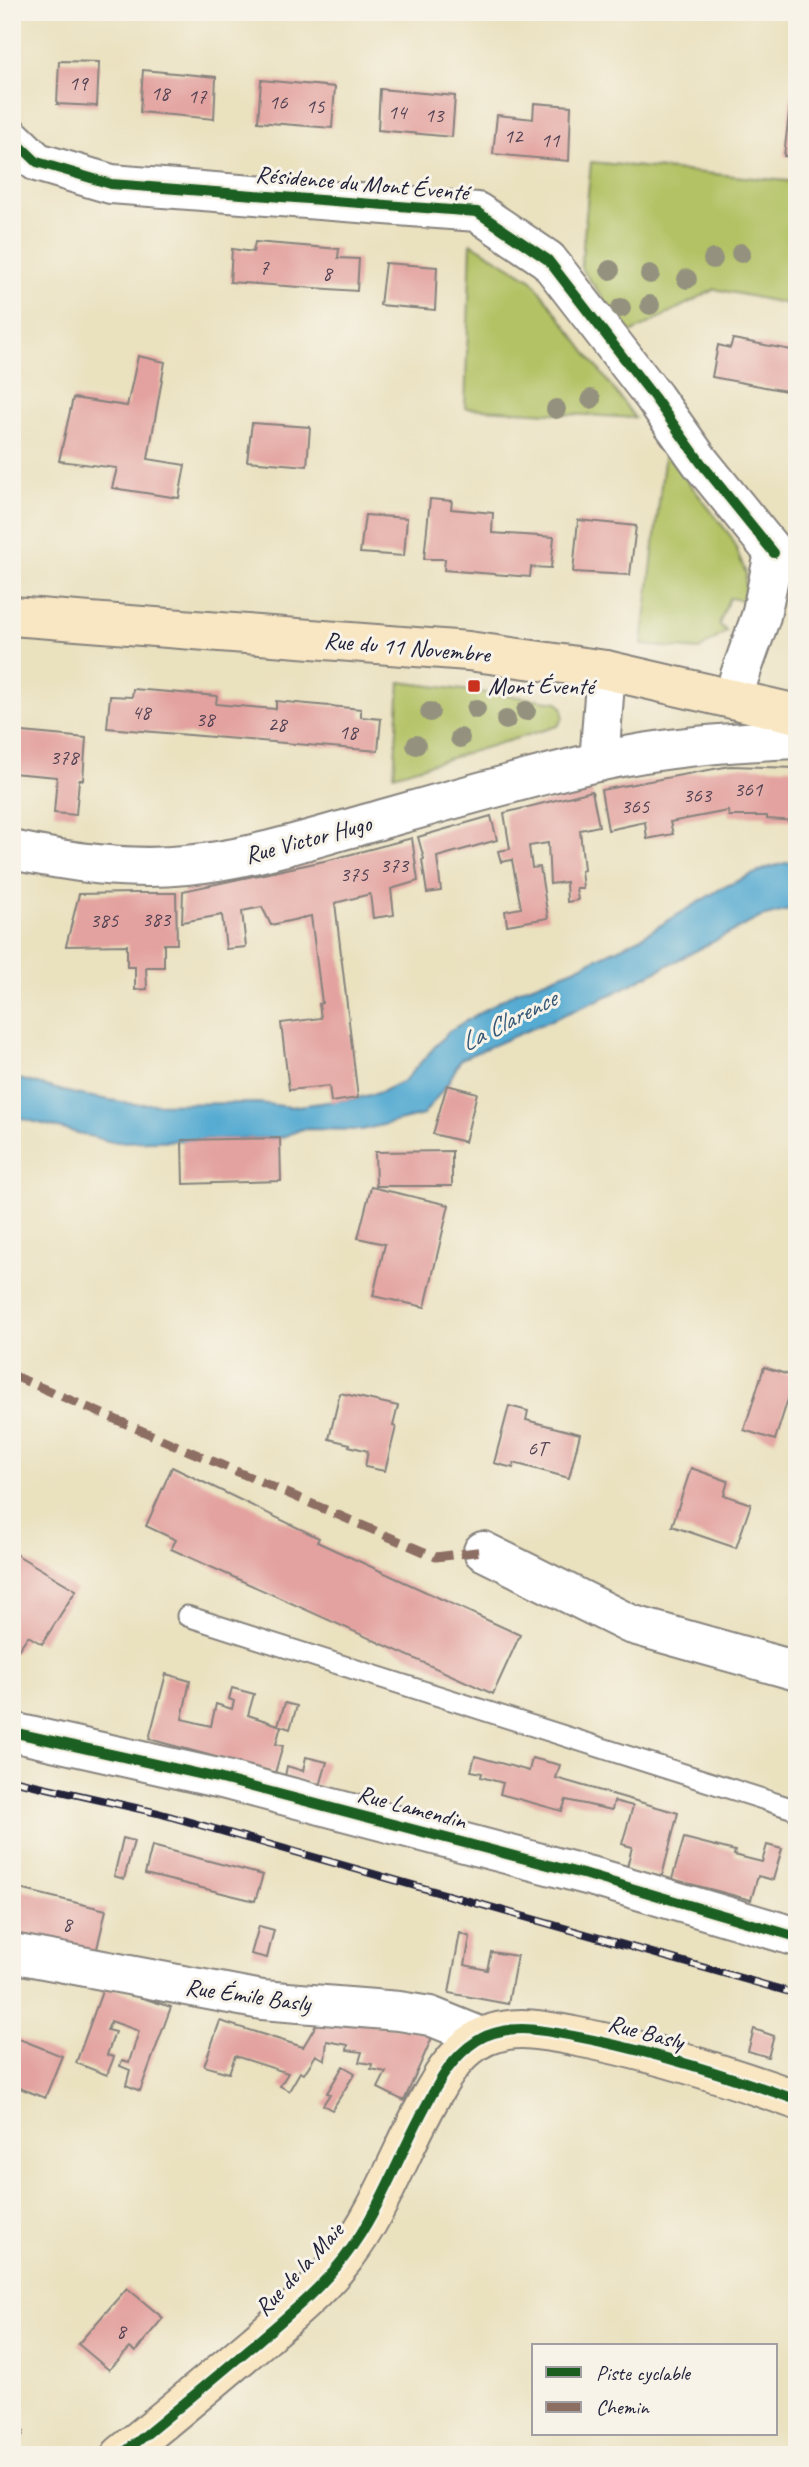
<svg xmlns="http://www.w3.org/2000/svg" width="809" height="2467" font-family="Caveat,sans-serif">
<rect width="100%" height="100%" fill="#f7f3e8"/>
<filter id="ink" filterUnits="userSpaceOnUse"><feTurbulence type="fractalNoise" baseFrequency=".0143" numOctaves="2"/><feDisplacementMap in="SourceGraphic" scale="14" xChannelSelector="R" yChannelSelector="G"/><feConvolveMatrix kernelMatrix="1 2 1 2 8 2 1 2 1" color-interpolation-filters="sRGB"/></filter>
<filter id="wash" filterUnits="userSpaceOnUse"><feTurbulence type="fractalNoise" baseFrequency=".00686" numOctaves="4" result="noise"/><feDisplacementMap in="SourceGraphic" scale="28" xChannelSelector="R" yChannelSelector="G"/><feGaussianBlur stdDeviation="1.57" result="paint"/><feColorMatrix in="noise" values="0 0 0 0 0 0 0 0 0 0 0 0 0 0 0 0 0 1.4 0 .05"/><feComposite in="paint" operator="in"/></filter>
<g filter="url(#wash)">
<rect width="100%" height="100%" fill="#eae1bf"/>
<path fill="#b3c265" stroke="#6a7250" stroke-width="2" d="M591 162 797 182V306L715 289 629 334 581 268Z
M471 243 532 280 635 418 465 408Z
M665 452 732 538 746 574 744 600 729 598 719 625 727 631 699 650 642 645Z
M400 682 558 702 563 709V718L558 726 394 775Z"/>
<path fill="#56abd2" stroke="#3c6686" stroke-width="2" d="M797 860V908L761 917 612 994 461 1059 448 1083 423 1115 362 1130 302 1129 280 1138 112 1142 12 1116V1077L75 1094 133 1104 259 1103 290 1107 358 1098 381 1092 404 1081 449 1031 515 992 574 969 636 940 722 888 767 868Z"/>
<g id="blocks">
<path fill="#e3a29f" d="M59 61 99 62 97 106 57 104Z
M143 70 216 77 214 119 140 112Z
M793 79 797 80V157L784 156Z
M261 80 335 87 332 128 258 122Z
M380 89 455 96 452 137 378 130Z
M534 103 571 106 569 161 493 154 497 115 533 119Z
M255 242 339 249 338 258 359 259 357 291 230 282 232 249 253 252Z
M385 263 437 267 435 310 380 305Z
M733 339 797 351V393L712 377 718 345 730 348Z
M138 356 165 362 148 459 185 465 179 498 112 488 117 468 59 461 73 398 127 406Z
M252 423 310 427 307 466 247 461Z
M430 499 452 501 451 509 493 513 492 533 554 537 551 568 531 567 530 577 444 570 445 559H424Z
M365 515 407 518 404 556 360 553Z
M578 520 636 526 630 575 573 572Z
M133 689 217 696 216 704 238 706 276 709V701L361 709V717L381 719 378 751 107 728 110 696 132 697Z
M12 731 86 738 83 780H79L76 815 54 813 57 777 12 773Z
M730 766 797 768V821L767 819V816H729L728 811 670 822 673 834 647 839 645 822 608 830 601 790Z
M592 791 599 826 580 830 584 870 581 871 583 888H576L578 900 567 902 566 882 550 884 548 843 529 846 532 868 540 867 548 918 507 925 505 911 521 908 512 860 501 862 498 851 510 849 504 813Z
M491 816 497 840 437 857 441 891 427 893 422 860 424 859 418 837Z
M412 838 418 881 391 889 394 915 373 918 370 894 335 903 358 1098 331 1102 329 1086 289 1090 281 1023 321 1018 319 1004 322 1003 311 916 271 925 262 907 242 911 246 947 226 949 222 915 182 922 183 891 329 860Z
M135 893H176L177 944H164V967H146L147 989 135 990V967H127V945L66 946 79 894Z
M447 1085 477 1093 465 1142 433 1134Z
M280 1138 281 1181 183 1184 182 1140Z
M452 1151V1186H376L375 1152Z
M371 1187 449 1205 425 1307 373 1296 385 1244 358 1238Z
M764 1367 795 1377 775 1440 744 1430Z
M340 1393 398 1406 393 1426 396 1427 385 1471 365 1467 368 1451 349 1446 350 1444 329 1439Z
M509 1406 528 1411 526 1420 580 1434 569 1478 514 1463 513 1468 494 1463Z
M172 1467 319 1538 317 1542 520 1635 493 1694 171 1549 176 1540 146 1526Z
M691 1468 728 1481 724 1495 751 1504 736 1548 672 1526Z
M12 1552 76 1590 42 1644 28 1636 16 1653 12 1650Z
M166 1674 190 1681 182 1719 211 1726 216 1704 232 1709 234 1701 229 1699 232 1688 254 1694 248 1715 281 1726 276 1744 283 1746 275 1773 149 1739Z
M285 1703 297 1706 290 1729 278 1725Z
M475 1756 529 1771 532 1758 560 1765 556 1778 678 1813 662 1876 627 1867 632 1847 622 1844 633 1806 614 1801 612 1810 566 1800 562 1811 500 1794 503 1783 481 1777 482 1773 471 1771Z
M306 1757 327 1762 320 1786 285 1776 287 1766 303 1771Z
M123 1838 134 1841 124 1879 114 1876Z
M684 1838 735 1851 734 1855 762 1862 767 1845 782 1849 773 1880 758 1876 751 1900 672 1879Z
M152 1846 263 1875 255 1901 145 1874Z
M12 1887 106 1910 96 1953 12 1934Z
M259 1926 274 1930 267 1958 251 1954Z
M460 1933 470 1937 465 1965 487 1970 491 1952 517 1956 508 2004 449 1993Z
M104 1986 171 2007 140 2091 126 2085 130 2070 120 2066 122 2060 129 2062 139 2031 111 2021 107 2030 115 2032 107 2055 114 2057 107 2075 76 2063Z
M322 2015 429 2033 431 2040 404 2101 378 2088 386 2072 371 2069 372 2064 359 2062 362 2052 347 2050 348 2045 327 2041 325 2060 316 2055 304 2074 300 2072 289 2091 280 2086 288 2073 235 2056 229 2073 204 2066 220 2021 303 2047Z
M754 2029 774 2036 768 2057 748 2051Z
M12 2036 62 2056 45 2098 12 2085Z
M343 2066 355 2073 332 2110 323 2105 330 2094 327 2093Z
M127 2288 163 2318 135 2352 130 2348 109 2370 78 2344Z
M12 2426 24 2431 15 2455H12Z"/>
</g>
</g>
<g filter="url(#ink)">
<use href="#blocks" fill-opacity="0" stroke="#86827d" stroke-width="2"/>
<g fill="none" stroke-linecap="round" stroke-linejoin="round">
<g stroke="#86827d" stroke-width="23">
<path id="lane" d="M187 1616 797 1810"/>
</g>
<g stroke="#86827d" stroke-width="42">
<path id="street" d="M12 138 37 162 111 184 477 212 548 260 654 397 701 463 774 553
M735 699 739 678 761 616 774 553
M599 762 606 670
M12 850C68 862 128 871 186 865 243 860 296 843 351 828 433 805 514 781 597 762 663 747 730 742 797 739
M483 1551 630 1624 797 1671
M12 1732 222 1779 594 1877 797 1937
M12 1953 262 2000 399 2011 430 2016 482 2037"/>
</g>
<g stroke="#86827d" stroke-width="42">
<path id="secondary" d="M12 616 468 651 606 670 797 714
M121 2455C167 2418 211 2381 256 2343 286 2317 319 2290 344 2258 384 2206 403 2142 437 2086 449 2064 469 2040 494 2033 520 2025 547 2031 573 2036 649 2050 724 2074 797 2100"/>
</g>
<use href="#lane" stroke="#fff" stroke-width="19"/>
<use href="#street" stroke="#fff" stroke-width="38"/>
<use href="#secondary" stroke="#f9e7c3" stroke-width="38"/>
<g stroke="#22223b" stroke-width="8">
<path id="rail" d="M12 1780 158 1813 797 1994"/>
</g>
<use href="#rail" stroke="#f7f3e8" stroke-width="5" stroke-dasharray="16" stroke-linecap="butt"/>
<path stroke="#8d6e63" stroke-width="9" stroke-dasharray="18 9" stroke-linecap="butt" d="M12 1375 436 1557 483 1551"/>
<g stroke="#f7f3e8" stroke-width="15">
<path id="cycleway" d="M12 138 37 162 111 184 477 212 548 260 654 397 701 463 774 553
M12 1732 222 1779 594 1877 797 1937
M121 2455C167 2418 211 2381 256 2343 286 2317 319 2290 344 2258 384 2206 403 2142 437 2086 449 2064 469 2040 494 2033 520 2025 547 2031 573 2036 649 2050 724 2074 797 2100"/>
</g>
<use href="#cycleway" stroke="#1b5e20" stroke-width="10"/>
</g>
<g fill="#94927e">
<circle cx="741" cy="253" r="10"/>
<circle cx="713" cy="259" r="10"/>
<circle cx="610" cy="270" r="10"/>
<circle cx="650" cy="274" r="10"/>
<circle cx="687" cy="279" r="10"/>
<circle cx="650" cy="305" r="10"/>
<circle cx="621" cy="308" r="10"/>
<circle cx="591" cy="399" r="10"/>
<circle cx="556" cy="409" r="10"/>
<circle cx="476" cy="709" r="10"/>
<circle cx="526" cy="711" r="10"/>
<circle cx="430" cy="712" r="10"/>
<circle cx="506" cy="720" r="10"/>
<circle cx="460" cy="738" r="10"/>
<circle cx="416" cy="745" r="10"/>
</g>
</g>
<rect fill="#c8321e" stroke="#f7f3e8" stroke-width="2.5" x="467" y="679" width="14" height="14" rx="3.5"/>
<g text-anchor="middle" stroke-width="6" stroke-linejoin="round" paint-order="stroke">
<g font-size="21" fill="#524254">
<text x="78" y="90">19</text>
<text x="160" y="100">18</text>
<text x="197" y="103">17</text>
<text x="278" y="109">16</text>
<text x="315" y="113">15</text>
<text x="397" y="119">14</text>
<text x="434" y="122">13</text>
<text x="513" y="143">12</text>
<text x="550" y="147">11</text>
<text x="264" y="274">7</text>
<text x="327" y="280">8</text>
<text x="141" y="719">48</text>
<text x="205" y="726">38</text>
<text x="277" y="731">28</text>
<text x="348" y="739">18</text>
<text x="64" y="764">378</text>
<text x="748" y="796">361</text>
<text x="697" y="802">363</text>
<text x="635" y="813">365</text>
<text x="394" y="872">373</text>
<text x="354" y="881">375</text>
<text x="156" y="926">383</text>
<text x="104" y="927">385</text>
<text x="537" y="1455">6T</text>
<text x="67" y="1931">8</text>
<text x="121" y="2338">8</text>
</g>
<g font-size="24" fill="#22223b" stroke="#f7f3e8">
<text transform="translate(362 183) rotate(5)" y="8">Résidence du Mont Éventé</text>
<text transform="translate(407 647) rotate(5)" y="8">Rue du 11 Novembre</text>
<text transform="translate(308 839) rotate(-15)" y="8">Rue Victor Hugo</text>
<text transform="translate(412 1807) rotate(15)" y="8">Rue Lamendin</text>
<text transform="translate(248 1995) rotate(8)" y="8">Rue Émile Basly</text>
<text transform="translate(646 2032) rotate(15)" y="8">Rue Basly</text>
<text transform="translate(299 2269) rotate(-47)" y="8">Rue de la Maie</text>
</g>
<g font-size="24" fill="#22223b" stroke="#f7f3e8" text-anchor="start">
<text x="488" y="694">Mont Éventé</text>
</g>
<g font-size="26" font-style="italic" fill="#375977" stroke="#f7f3e8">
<text transform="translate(508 1020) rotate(-27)" y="9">La Clarence</text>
</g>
</g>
<rect width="809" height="2467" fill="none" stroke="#f7f3e8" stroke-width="42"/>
<rect x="532" y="2344" width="245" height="91" fill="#f7f3e8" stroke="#a29fa3" stroke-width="2"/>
<rect x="546" y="2367" width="35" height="10" fill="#1b5e20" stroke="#a29fa3" stroke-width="2"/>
<text x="596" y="2380" font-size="21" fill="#22223b">Piste cyclable</text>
<rect x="546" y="2402" width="35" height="10" fill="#8d6e63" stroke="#a29fa3" stroke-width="2"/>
<text x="596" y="2414" font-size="21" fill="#22223b">Chemin</text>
</svg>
